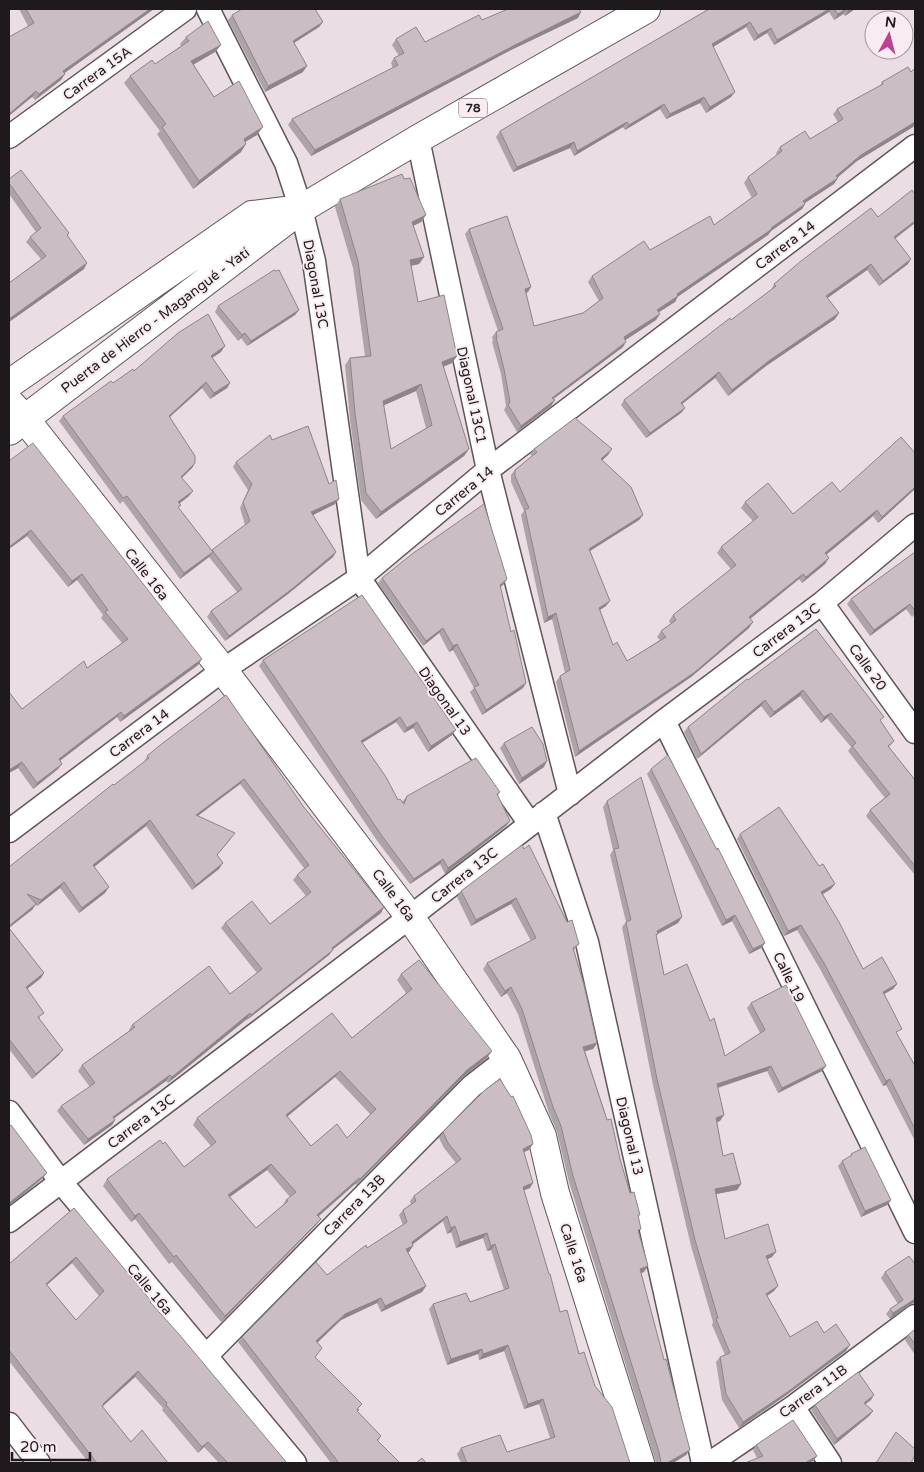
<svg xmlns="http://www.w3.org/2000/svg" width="924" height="1472" font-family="'Varela Round',sans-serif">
<rect width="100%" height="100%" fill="#eadde3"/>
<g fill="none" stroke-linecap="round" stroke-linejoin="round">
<g stroke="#60555b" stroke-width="25">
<path id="minor" d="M208 9 286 163 301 209 314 261 359 578 530 824
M9 137 185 9
M418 139 488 470 570 794
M822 603 915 732
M664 721 915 1232
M544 813 587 942 703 1463
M9 831 223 670 359 578 488 470 915 146
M9 1112 61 1182 295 1463
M9 1221 410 917 664 721 822 603 915 525
M206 1356 472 1086 507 1059
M793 1407 830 1463
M9 1424 39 1463
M710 1463 793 1407 915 1316"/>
</g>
<g stroke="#60555b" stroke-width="30">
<path id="secondary" d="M9 402 25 419 223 670 410 917 507 1059 542 1136 555 1193 640 1463"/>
</g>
<g stroke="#60555b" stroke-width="30">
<path id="trunk" d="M9 384 252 215 301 209
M9 431 301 209 418 139 646 9"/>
</g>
<use href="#minor" stroke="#fff" stroke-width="22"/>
<use href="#secondary" stroke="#fff" stroke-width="28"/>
<use href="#trunk" stroke="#fff" stroke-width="28"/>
</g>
<path fill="#aea3a9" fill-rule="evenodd" d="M19 9H154L64 73 61 80 35 100 32 97 28 26Z
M709 9H855L845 16 843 14 834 20 829 12 774 45 767 33 754 41 746 27 713 47 731 97 706 113 700 103 666 119 660 109 625 130 623 127 574 156 570 148 513 172 496 137 500 131Z
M232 15 319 27 294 43 303 72 265 92 228 20Z
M578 18 511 50 311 156 288 125 292 119 393 68 391 63 394 58 399 56 392 45 396 39 425 42 482 20Z
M186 37 221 45 215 52 193 64 214 97 257 135 245 142 241 152 193 189 157 134 160 131 124 83 130 76 155 64 181 46 180 44Z
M911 72 913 127 857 161 837 178 834 184 805 203V204L802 209 771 231 768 235 678 296 675 302 658 312 656 320 625 340 623 347 553 399 555 400 551 406 517 432 504 410 506 406 501 374 492 342 493 341 492 337 496 332 498 331 465 234 469 229 528 292 526 293 534 326 583 313 599 301 588 282 592 276 650 250 714 225 752 198 744 183 748 177 777 155 776 153 780 147 810 139 838 122 833 114 837 109 880 86 882 82Z
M9 179 69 233 68 236 84 269 9 322V283L41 259 26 242 30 237 36 232 9 194Z
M404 179 426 215 421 222 413 226 424 257 419 264 411 266 418 302 457 356 452 363 443 367 469 449 464 456 376 519 361 500 350 420 345 365 350 358 365 356 353 268 335 207 340 199ZM416 391 426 428 391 449 384 405Z
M878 217 915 223 895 239 908 264 879 286 867 270 827 298 839 313 835 319 766 366 728 396 715 378 682 404 685 408 681 413 646 438 621 405 624 400 771 290 774 284Z
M218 306 299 310 295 315 247 346 241 338 238 341 215 312Z
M221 352 212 358 230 383 227 388 210 399 202 388 170 417 195 463 192 468 182 478 189 496 180 503 181 505 178 508 212 551 245 525 240 508 248 490 233 467 236 462 272 440 335 504 313 515 336 552 333 557 288 594 225 641 207 617 211 611 237 592 209 557 180 579 123 501 120 504 59 421 63 416 113 383 134 371Z
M534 449 608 455 602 460 643 515 639 520 590 551 606 606 600 610 613 645 627 661 660 640 657 637 661 631 671 624 669 621 673 615 731 569 717 553 721 547 753 521 741 508 745 502 793 514 840 492 915 453V489L878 523 873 516 826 555 825 564 802 583 799 579 750 619 749 628 691 677 575 757 556 682 560 676 565 673 552 619 544 623 521 515 524 511 511 482V475L515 470 532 456 530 454Z
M9 461 198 665 120 722 117 717 86 741 60 761 58 769 33 789 18 768 9 773V692L22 709 87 668 122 643 101 618 103 615 77 580 68 587 27 536Z
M915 552V614L912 617 906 609 870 636 847 604 851 599Z
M382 578 507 579 503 585 500 587 523 688 482 715 470 692 474 688 453 650 449 652 439 633 423 646 378 583Z
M816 629 894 741 889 747 915 780V875L866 816 870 810 885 798 848 751 851 747 827 718 821 723 800 696 770 718 761 706 697 759 684 732 688 727Z
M263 660 452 735 428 752 413 728 404 733 396 722 362 743 398 800 402 802 407 796 500 792 498 795 510 821 506 826 445 874 440 864 410 884 378 842 259 666Z
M226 695 303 806 384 907 381 913 333 949 329 955 247 1020V1019L168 1083 166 1081 114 1118 115 1120 112 1125 84 1145 57 1111 61 1106 90 1087 78 1071 82 1065 129 1031V1030L132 1025 230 994 257 973 221 928 225 923 270 924 306 896 293 880 297 875 304 868 240 784 198 816 231 839 217 855 219 869 192 890 146 826 94 867 105 893 79 913 60 888 37 906 35 905 32 910 9 867 144 762 147 756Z
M504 743 544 767 519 784 500 748Z
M651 769 765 943 761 948 749 954 732 921 722 926 647 774Z
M607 801 678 923 658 934 656 936 664 975 710 1021 725 1056 760 1033 747 1008 751 1003 826 1066 822 1071 778 1093 767 1071 718 1088 720 1121 717 1122 723 1156 741 1184 737 1190 716 1194 725 1239 772 1257 767 1259 774 1291 767 1296 790 1337 824 1333 846 1351 785 1396 739 1428 722 1400 716 1362 720 1357 725 1355 712 1325 713 1322 691 1246 653 1085 622 927 626 922 610 855 613 850 603 807Z
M740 834 831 889 823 894 863 969 897 984 893 989 884 994 897 1034 915 1066V1141L886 1085 883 1086 820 969 797 930 784 936 737 839Z
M522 845 567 922 579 944 574 950 597 1043 593 1049 585 1051 620 1159 630 1193 638 1217 639 1232 644 1272 641 1273 686 1455 673 1463H656L569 1182 557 1132 549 1113 518 1014 507 993 501 997 483 969 487 963 531 941 511 904 471 926 457 897 461 891Z
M9 928 44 973 41 978 27 989 40 1018 39 1019 59 1055 32 1079 9 1049Z
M401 974 487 1058 463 1077 356 1185 355 1184 319 1216 321 1219 316 1225 221 1322 172 1262 169 1264 135 1219 131 1222 103 1186 107 1179 163 1144 184 1167 211 1146 193 1125 197 1118 352 1038 406 993 397 980ZM335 1077 370 1114 347 1138 311 1146 287 1116ZM267 1170 290 1197 286 1200 282 1206 256 1228 230 1197Z
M443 1132 529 1150 524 1152 530 1188 524 1190 560 1312 595 1386 630 1463H461L457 1454 461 1448 507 1452 550 1438 539 1404 524 1409 504 1351 479 1360 478 1354 447 1365 429 1309 433 1304 470 1302 504 1290 491 1250 487 1251 483 1238 456 1248 451 1232 447 1234 443 1221 413 1244 409 1252H408L426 1286 422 1292 381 1312 377 1303 341 1320 317 1342 322 1348 315 1357 362 1404 358 1409V1412L381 1436 378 1441 400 1463H331L238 1342 242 1337 327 1275 403 1225 399 1215 403 1210 411 1204 410 1201 414 1196 456 1163 444 1148 439 1138Z
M851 1154 891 1200 887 1205 861 1217 838 1166 842 1161 850 1157Z
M74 1208 150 1302 287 1463H219L204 1447 198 1453 162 1410 163 1408 135 1377 102 1407 131 1442 168 1463H89L9 1361V1264ZM72 1263 99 1296 76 1320 47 1285Z
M915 1264V1303H913L890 1319 886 1314 890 1309 898 1304 881 1278 885 1272Z
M915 1329V1355L905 1340 908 1335Z
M871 1400 865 1404 873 1411 869 1416 834 1445 811 1410 815 1405Z
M756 1445 817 1456 813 1461 809 1463H745L757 1458 753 1450Z"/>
<path fill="#8d8589" d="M150 9H154L59 77 63 71Z
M829 9H831L829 12 774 45 777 40Z
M847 9 843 14 834 20 838 14Z
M851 9H855L845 16 848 10Z
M581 12 578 18 511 50 311 156 315 150 515 45Z
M323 22 319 27 289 46 293 41Z
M750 22 746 27 708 50 712 44Z
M771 28 767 33 754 41 758 35Z
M221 45 215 52 186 69 191 61Z
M307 66 303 72 265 92 268 86Z
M65 74 61 80 35 100 39 94Z
M36 91 32 97 9 116V114Z
M735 92 731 97 706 113 710 107Z
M704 97 700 103 666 119 670 114Z
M664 104 660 109 625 130 629 125Z
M627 122 623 127 574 156 577 151Z
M915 122V125L913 127 857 161 832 182 836 176 861 155Z
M263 127 257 135 238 146 244 139Z
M574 142 570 148 513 172 517 167Z
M246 144 241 152 193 189 199 181Z
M838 178 834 184 800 206 803 201Z
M805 204 802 209 771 231 768 235 673 300 677 294Z
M426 215 421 222 407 229 412 222Z
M915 221V223L890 242 894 237Z
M424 257 419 264 405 267 410 260Z
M911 259 908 264 879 286 883 281Z
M87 263 84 269 9 322V319Z
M871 264 867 270 822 302 826 296Z
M531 287 528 292 521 294 525 289Z
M678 296 675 302 653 316 657 310Z
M299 310 295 315 247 346 251 341Z
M839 313 835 319 766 366 728 396 732 390 770 360Z
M660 314 656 320 621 343 624 337Z
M245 333 241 338 238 341 242 335Z
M626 342 623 347 548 403 552 398Z
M225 346 221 352 207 361 211 356Z
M457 356 452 363 437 369 442 362Z
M719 372 715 378 677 408 681 403Z
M206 382 202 388 165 421 169 416Z
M230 383 227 388 210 399 214 393Z
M421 384 416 391 378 408 383 401Z
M555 400 551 406 517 432 521 426Z
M685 408 681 413 646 438 650 433Z
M469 449 464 456 376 519 381 512Z
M612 449 608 455 597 465 601 459Z
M195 463 192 468 177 482 181 477Z
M915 487V489L878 523 882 517Z
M193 491 189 496 175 507 178 502Z
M339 499 335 504 307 518 311 512Z
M877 510 873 516 821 559 825 553Z
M643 515 639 520 585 554 589 549Z
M31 530 27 536 9 549V547Z
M213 552 209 557 180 579 184 573Z
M336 552 333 557 288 594 225 641 229 636Z
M829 558 825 564 802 583 806 577Z
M82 574 77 580 68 587 72 581Z
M803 574 799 579 745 623 749 617Z
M507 579 503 585 496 590 500 585Z
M610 601 606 606 595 613 599 608Z
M910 604 906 609 870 636 874 630Z
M556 613 552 619 544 623 548 617Z
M753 622 749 628 691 677 575 757 579 751Z
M443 628 439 633 423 646 426 641Z
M457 644 453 650 449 652 453 646Z
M202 659 198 665 120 722 124 716Z
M526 683 523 688 482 715 486 710Z
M803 690 800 696 770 718 774 712Z
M765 700 761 706 697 759 701 754Z
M121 712 117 717 54 765 59 759Z
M831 713 827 718 821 723 824 717Z
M400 717 396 722 357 746 361 741Z
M417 722 413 728 404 733 407 728Z
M456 730 452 735 428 752 431 746Z
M547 761 544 767 519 784 522 778Z
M22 762 18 768 9 773V770Z
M62 764 58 769 33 789 37 783Z
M244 779 240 784 192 820 196 815Z
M150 820 146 826 89 871 93 865Z
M510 821 506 826 445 874 448 868Z
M443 859 440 864 410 884 414 879Z
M223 863 219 869 192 890 196 885Z
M64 882 60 888 37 906 41 900Z
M835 884 831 889 818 897 821 892Z
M109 887 105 893 79 913 82 908Z
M516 898 511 904 471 926 476 920Z
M36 904 32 910 9 928V926Z
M384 907 381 913 328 953 332 948Z
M735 915 732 921 722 926 726 920Z
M682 917 678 923 653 936 657 931Z
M801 925 797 930 784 936 788 931Z
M765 943 761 948 749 954 753 949Z
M333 950 329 955 247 1020 251 1015Z
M44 973 41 978 22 993 26 987Z
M897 984 893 989 879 997 883 992Z
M511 987 507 993 501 997 505 991Z
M250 1013 247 1019 168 1083 172 1077Z
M597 1043 593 1049 579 1053 583 1047Z
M63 1050 59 1055 32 1079 36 1074Z
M492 1051 487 1058 463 1077 356 1185 360 1179 467 1070Z
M771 1066 767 1071 713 1089 717 1084Z
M826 1066 822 1071 778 1093 782 1088Z
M340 1071 335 1077 282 1121 286 1115Z
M170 1075 166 1081 109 1122 113 1117Z
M890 1079 886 1085 883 1086 886 1081Z
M724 1115 720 1121 712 1124 716 1118Z
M115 1120 112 1125 84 1145 88 1139Z
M533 1144 529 1150 519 1154 523 1149Z
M271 1164 267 1170 224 1201 228 1195Z
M47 1173 42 1179 9 1206V1203Z
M359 1178 355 1184 313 1221 317 1215Z
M533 1183 530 1188 519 1192 523 1187Z
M741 1184 737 1190 711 1195 715 1189Z
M891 1200 887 1205 861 1217 865 1211Z
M139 1213 135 1219 131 1222 135 1216Z
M447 1216 443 1221 408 1248 412 1242Z
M321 1219 316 1225 221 1322 225 1316Z
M455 1226 451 1232 447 1234 451 1228Z
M487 1233 483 1238 456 1248 460 1242Z
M495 1244 491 1250 487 1251 491 1246Z
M413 1246 409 1252 402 1255 406 1249Z
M776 1252 772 1257 762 1262 766 1256Z
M76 1257 72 1263 42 1289 46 1284Z
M648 1266 644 1272 636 1275 640 1269Z
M426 1286 422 1292 381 1312 385 1306Z
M778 1286 774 1291 762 1299 766 1294Z
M381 1298 377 1303 341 1320 313 1347 316 1341 345 1314Z
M915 1299V1303H913L890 1319 893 1313Z
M508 1345 504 1351 479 1360 483 1354Z
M850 1345 846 1351 785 1396 739 1428 743 1422Z
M482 1349 478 1354 447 1365 451 1359Z
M138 1371 135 1377 104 1405 100 1410 103 1404Z
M874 1395 871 1400 860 1408 864 1403Z
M543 1399 539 1404 524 1409 528 1404Z
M873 1411 869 1416 834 1445 837 1439Z
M208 1442 204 1447 198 1453 202 1447Z
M690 1450 686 1455 673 1463H667Z
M817 1456 813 1461 809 1463H805Z"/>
<path fill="#cabec4" stroke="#8d8589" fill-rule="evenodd" d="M26 9H150L63 71 65 74 39 94 36 91 9 114V37L34 23Z
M242 9H315L323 22 293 41 307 66 268 86 232 15Z
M508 9H579L581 12 515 45 315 150 292 119 398 65 394 58 404 53 396 39 416 27 425 42 479 15 482 20Z
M709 9H829L777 40 771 28 758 35 750 22 712 44 735 92 710 107 704 97 670 114 664 104 629 125 627 122 577 151 574 142 517 167 500 131Z
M834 9H846L838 14Z
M208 21 221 45 191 61 214 97 239 81 263 127 244 139 246 144 199 181 162 127 166 124 130 76 152 60 155 64 189 41 186 37Z
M908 67 911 72 915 68V122L861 155 836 176 838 178 803 201 805 204 771 228 772 229 677 294 678 296 657 310 660 314 624 337 626 342 552 398 555 400 521 426 508 405 510 402 504 369 496 337H497L496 332 503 329 469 229 507 216 531 287 525 289 534 326 583 313 603 298 592 276 644 241 650 250 710 216 714 225 757 194 748 177 782 151 780 147 805 131 810 139 843 119 837 109 883 84 882 82Z
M21 170 69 233 67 235 87 263 9 319V283L46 256 30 237 41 228 9 183V179Z
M402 174 404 179 410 178 426 215 412 222 424 257 410 260 418 302 444 295 457 356 442 362 469 449 381 512 366 493 355 413 350 358 371 356 358 261 340 199ZM421 384 432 425 391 449 383 401Z
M912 190 915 194V221L894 237 911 259 883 281 871 264 826 296 839 313 770 360 732 390 719 372 681 403 685 408 650 433 624 400 730 318 731 320 776 286 774 284 801 261 871 208 878 217Z
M274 270 276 271 279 270 299 310 251 341 245 333 242 335 218 306Z
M208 314 225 346 211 356 230 383 214 393 206 382 169 416 195 456V463L181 477 193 491 178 502 181 505 178 507 213 552 184 573 127 496 123 498 63 416 111 381 113 383 133 369 134 371 178 333Z
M575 418 612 449 601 459 631 487 643 515 589 549 610 601 599 608 613 645 617 642 627 661 666 637 661 631 676 620 673 615 736 565 721 547 758 517 745 502 768 483 793 514 832 482 840 492 901 437 915 453V487L882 517 877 510 825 553 829 558 806 577 803 574 749 617 753 622 695 672 579 751 560 676 570 670 556 613 548 617 525 510 529 508 515 476V470L537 452 534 449Z
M308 426 329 484 336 480 339 499 311 512 336 552 292 589 229 636 211 611 242 589 212 550 250 521 243 502 252 484 236 462 270 435 272 440Z
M33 443 202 659 124 716 121 712 90 735 59 759 62 764 37 783 22 762 9 770V692L22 709 84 661 87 668 128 639 105 612 108 610 82 574 72 581 31 530 9 547V461Z
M484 504 507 579 500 585 511 632 514 630 526 683 486 710 474 687 479 685 457 644 453 646 443 628 426 641 382 578 412 554Z
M915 552V611L910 604 874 630 851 599Z
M362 595 456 730 431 746 417 722 407 728 400 717 361 741 386 777 398 800 400 799 404 804 407 796 476 758 500 792 497 794 510 821 448 868 443 859 414 879 382 836 263 660Z
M816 629 884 717 880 720 894 741 888 746 915 780V866L870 810 890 794 852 746 856 743 831 713 824 717 803 690 774 712 765 700 701 754 688 727 747 679 748 680Z
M226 695 303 806 384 907 332 948 333 950 251 1015 250 1013 172 1077 170 1075 113 1117 115 1120 88 1139 61 1106 95 1083 82 1065 135 1027 132 1025 209 966 230 994 262 969 225 923 252 901 270 924 311 892 297 875 309 865 244 779 196 815 235 833 217 855 223 863 196 885 150 820 93 865 109 887 82 908 64 882 41 900 27 894 36 904 9 926V867L113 784 114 785 149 758 147 756 159 746Z
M532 727 543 744 547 761 522 778 504 743Z
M668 755 717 850 718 848 765 943 753 949 735 915 726 920 651 769Z
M641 777 682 917 657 931 658 934 656 935 664 975 687 964 710 1021 714 1018 725 1056 765 1030 751 1003 786 985 826 1066 782 1088 771 1066 717 1084 724 1115 716 1118 723 1156 733 1153 741 1184 715 1189 725 1239 768 1224 776 1252 766 1256 778 1286 766 1294 790 1337 817 1321 824 1333 836 1324 850 1345 789 1391 743 1422 726 1394 720 1357 730 1353 716 1319 718 1318 695 1240 657 1079 626 922 631 920 614 849 619 848 607 801Z
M779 807 819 866 823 864 835 884 821 892 839 922 863 969 882 957 897 984 883 992 902 1029 896 1032 915 1066V1129L890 1079 886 1081 824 963 801 925 788 931 740 834Z
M522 845 524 849 529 845 567 922 572 920 579 944 573 948 584 985 597 1043 583 1047 607 1120 611 1119 620 1159 630 1193 634 1192 640 1215H638L641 1229 638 1230 648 1266 640 1269 664 1360 666 1359 690 1450 667 1463H661L659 1452 573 1176 561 1126 553 1107 522 1009 511 987 505 991 487 963 536 938 516 898 476 920 461 891Z
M9 928 44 973 26 987 44 1013 38 1017 63 1050 36 1074 9 1039Z
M419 960 492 1051 467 1070 360 1179 359 1178 317 1215 321 1219 225 1316 176 1255 174 1257 139 1213 135 1216 107 1179 160 1140 163 1144 165 1142 184 1167 216 1142 197 1118 332 1013 352 1038 412 989 401 974ZM340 1071 376 1109 347 1138 337 1124 311 1146 286 1115ZM271 1164 296 1192 286 1200 288 1201 256 1228 228 1195Z
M500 1079 511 1097 513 1096 531 1135 533 1144 523 1149 533 1183 523 1187 549 1274H550L560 1312 567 1310 579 1354 584 1352 595 1386 612 1407 630 1463H467L461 1448 500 1435 507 1452 555 1437 543 1399 528 1404 508 1345 483 1354 482 1349 451 1359 433 1304 466 1293 470 1302 509 1288 495 1244 491 1246 487 1233 460 1242 455 1226 451 1228 447 1216 412 1242 413 1246 406 1249 426 1286 385 1306 381 1298 345 1314 316 1341 322 1348 315 1357 362 1404 357 1409 359 1410 357 1411 381 1436 377 1440 400 1463H339L242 1337 316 1262 327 1275 366 1245 367 1248 407 1222 403 1210 416 1201 414 1196 461 1159 448 1143 443 1132 485 1090Z
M11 1125 47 1173 9 1203V1127Z
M865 1147 891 1200 865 1211 842 1161 852 1155 851 1154Z
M74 1208 151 1301 150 1302 178 1333 287 1463H228L208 1442 202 1447 166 1405 167 1403 138 1371 103 1404H104L102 1406 131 1442 142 1430 168 1463H97L9 1350V1264ZM76 1257 104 1291 76 1320 46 1284Z
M909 1256 915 1264V1299L893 1313 890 1309 903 1300 885 1272Z
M915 1329V1344L908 1335Z
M858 1372 874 1395 864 1403 873 1411 837 1439 815 1405Z
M793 1420 817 1456 805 1463H782L781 1462 779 1463H745L763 1456 756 1445Z
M896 1432 915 1449V1455L911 1463H876Z
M422 1458 426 1463H416Z"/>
<g text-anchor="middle" stroke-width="4" stroke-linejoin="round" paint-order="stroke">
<rect fill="#f8ebf1" stroke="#5f585c" stroke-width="1" x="459" y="98.5" width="28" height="19" rx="4"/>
<g font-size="12" font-weight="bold" fill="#1e191c">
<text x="473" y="112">78</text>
</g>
<g font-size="14" fill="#1e191c" stroke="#f8ebf1">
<text transform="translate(97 73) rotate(-36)" y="5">Carrera 15A</text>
<text transform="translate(785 245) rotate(-37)" y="5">Carrera 14</text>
<text transform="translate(316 284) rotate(80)" y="5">Diagonal 13C</text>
<text transform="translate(155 320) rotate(-37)" y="5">Puerta de Hierro - Magangué - Yatí</text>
<text transform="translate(472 395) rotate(78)" y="5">Diagonal 13C1</text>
<text transform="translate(464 491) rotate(-39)" y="5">Carrera 14</text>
<text transform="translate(147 574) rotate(52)" y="5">Calle 16a</text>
<text transform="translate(786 630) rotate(-37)" y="5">Carrera 13C</text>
<text transform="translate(868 667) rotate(54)" y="5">Calle 20</text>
<text transform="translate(445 701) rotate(55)" y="5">Diagonal 13</text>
<text transform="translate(139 733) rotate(-37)" y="5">Carrera 14</text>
<text transform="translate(464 875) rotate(-38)" y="5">Carrera 13C</text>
<text transform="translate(394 895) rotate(53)" y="5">Calle 16a</text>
<text transform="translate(789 977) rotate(64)" y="5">Calle 19</text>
<text transform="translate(141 1121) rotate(-37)" y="5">Carrera 13C</text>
<text transform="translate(630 1136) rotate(77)" y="5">Diagonal 13</text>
<text transform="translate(354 1205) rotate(-45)" y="5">Carrera 13B</text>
<text transform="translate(574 1253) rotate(72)" y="5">Calle 16a</text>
<text transform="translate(150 1289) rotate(50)" y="5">Calle 16a</text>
<text transform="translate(813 1391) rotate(-36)" y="5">Carrera 11B</text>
</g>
</g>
<rect width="924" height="1472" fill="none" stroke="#1e191c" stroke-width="20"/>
<g transform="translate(889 35) rotate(7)"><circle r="24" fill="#f8ebf1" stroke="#a1979c"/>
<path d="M0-4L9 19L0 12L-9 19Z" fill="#bf408d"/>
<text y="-8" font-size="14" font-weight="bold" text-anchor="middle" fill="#1e191c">N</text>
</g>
<path d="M12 1452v8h78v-8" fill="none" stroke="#1e191c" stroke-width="2.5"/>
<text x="20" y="1452" font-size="15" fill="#1e191c" stroke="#f8ebf1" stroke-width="4" paint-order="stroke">20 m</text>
</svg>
